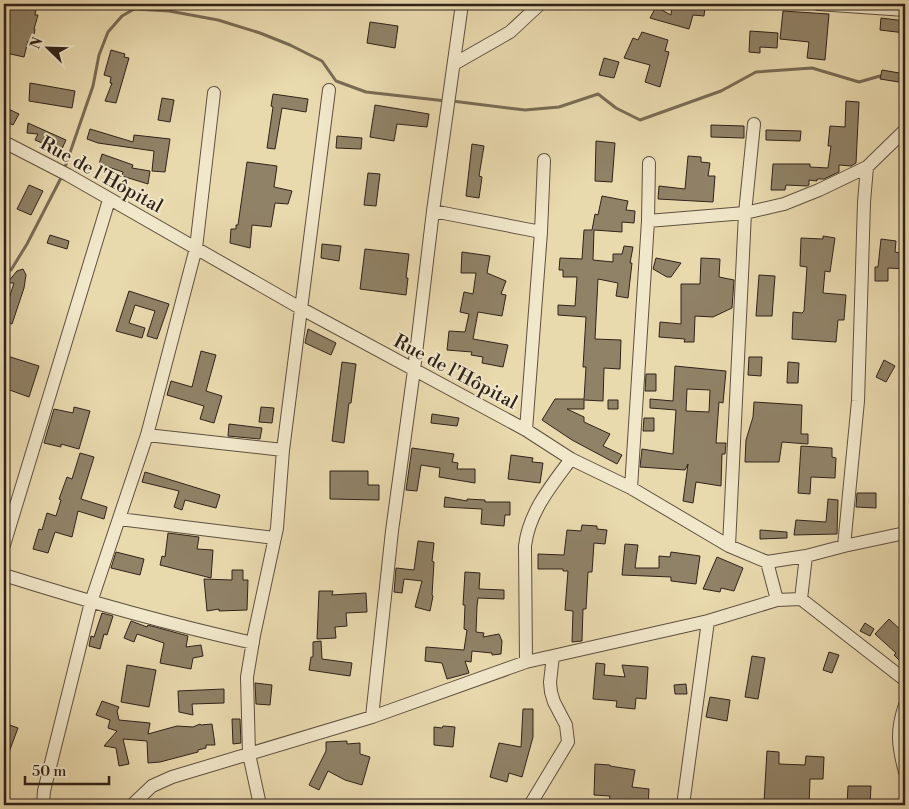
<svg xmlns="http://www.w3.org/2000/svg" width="909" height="809" font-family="'Libre Bodoni',serif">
<rect width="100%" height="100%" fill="#e9daae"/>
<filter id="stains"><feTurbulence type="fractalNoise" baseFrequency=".004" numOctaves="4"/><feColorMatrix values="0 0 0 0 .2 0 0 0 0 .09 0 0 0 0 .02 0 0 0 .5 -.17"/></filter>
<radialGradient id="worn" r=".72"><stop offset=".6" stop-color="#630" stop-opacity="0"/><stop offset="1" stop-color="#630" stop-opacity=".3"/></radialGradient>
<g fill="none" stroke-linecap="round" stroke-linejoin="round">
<path stroke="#796b55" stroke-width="3" d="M452 101 525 110 559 107 598 94 616 108 640 120 721 91 756 72 812 68 859 82 880 76
M64 170 93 86 99 55 108 32 122 16 134 9 169 11 218 20 260 33 290 45 322 61 336 81 366 92 446 101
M4 269 11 270 27 244 62 176"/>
</g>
<path fill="#908267" stroke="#30221a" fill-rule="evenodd" d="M4 4H37L35 15H38L34 29H35L33 42 28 41 24 57 6 53 9 36 4 35Z
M672 4 705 7 704 16 693 15 689 29 650 18 656 7 671 15Z
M783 11 829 14 825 60 807 58 809 42 780 39Z
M881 18 905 21V33L880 30Z
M370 22 398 26 395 48 367 43Z
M750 31 778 33 777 48 760 47V53L749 52Z
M642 32 668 40 665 51 669 52 660 87 645 82 650 65 624 58 633 38 638 40Z
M111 50 125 54 124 57 129 58 116 103 105 101 112 83H110L111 77 104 75Z
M604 58 619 62 614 78 599 75Z
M882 70 905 74V83L880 79Z
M30 83 75 91 72 108 29 101Z
M273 94 308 99 306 112 282 108 275 149 267 148 273 107 271 106Z
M162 98 174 100 170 122 158 120Z
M846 101 859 102 856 163 851 166 839 165V172L824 179H817V181L809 180V185L807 186 786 185 785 190H771L773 164H810V167L828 168 831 146H828L830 126 845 127Z
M375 105 429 114 427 127 397 124 394 141 370 137Z
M4 107 19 114 13 125 4 121Z
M28 123 66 140 61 151 35 140 38 134 27 133Z
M711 125 744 126V138L711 137Z
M90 129 133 142 134 135 170 139 165 172 152 171 154 151 98 143 87 139Z
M766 130 801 131 800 141 766 140Z
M337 136 362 138 361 149 336 148Z
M596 141 615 143 612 182 595 181Z
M472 144 484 146 479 176 482 177 479 198 466 196Z
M102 154 133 165 132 168 150 171 148 184 122 176 123 172 99 164Z
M688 156 701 157V162L710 163 708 176H715L713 202 658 199 659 186 685 189Z
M247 162 277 166 274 187 292 191 288 204 275 203 271 227 252 225 250 248 230 243 231 229H236V225H238Z
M368 173 380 174 376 206 364 205Z
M29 185 43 191 31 215 17 209Z
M602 196 628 201 626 210 635 211 634 223 622 222V232L594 230 593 260 613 262V254H622L624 246 633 247 630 263H632L628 298 616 296 618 283 598 279 595 339 621 340 620 369 604 368 603 401 584 400V409H567L584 417V422L610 434 603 446 622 455 617 464 572 440 542 420 555 399H584L586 367H583L586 317 558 315V305L575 306 577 277H563V270H559L560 258 582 259 584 230H592L595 214 598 215Z
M50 235 69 241 67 249 47 243Z
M823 236 835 238 830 272 825 271 823 293 846 295 844 320H838L836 342 792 339 793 312 802 313 804 311 807 267 800 266 801 238 823 239Z
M881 239 896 241 895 252 905 254V269L888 268V281H875V267H878Z
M322 244 341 246 339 261 321 258Z
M365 249 409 254 406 278H408L406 295 360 289Z
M462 252 490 256 487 273 506 281 501 294 506 295 502 316 478 312 473 339 508 345 503 367 482 363 483 357 471 355 472 352 447 350 449 331 465 332 469 314 460 312 464 292 473 294 476 273H461Z
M656 258 681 263 671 277H667L653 269Z
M701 258 720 259 719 277 734 280 732 308 713 317 695 316 694 342H684L685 339 659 337 660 322 681 324V284H700Z
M23 269 26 275 24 288 12 324 4 321V304L7 305 14 283H7L17 271Z
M759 275 775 276 772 316H756Z
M129 291 169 304 157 339 147 336 155 311 135 305 129 323 145 328 142 338 116 331Z
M308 329 336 343 331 355 305 343Z
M201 351 216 355 206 391 222 396 214 423 200 419 204 406 167 395 171 381 192 387Z
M4 355 39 366 29 397 4 388Z
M749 357H762L761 376 748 375Z
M884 360 895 366 886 382 876 377Z
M342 362 356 364 351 403H349L344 443 332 441Z
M788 362 799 363 798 383H787Z
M675 366 726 371 723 403 719 402 716 443H726L725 454H722L721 486 696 482 693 503 683 501 688 464 685 470 640 467 642 449 673 454 676 410 650 408V399L673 401ZM687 389 710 390 709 412 686 411Z
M646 374H656V391H645Z
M608 400H618V409H608Z
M754 402 802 405 801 434H808V444L782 442 779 462H745L746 440 753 417Z
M74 407 90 411 79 449 61 444V447L44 443 54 409 73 413Z
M261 407 274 408 272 423 259 422Z
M432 414 459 418 457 426 431 423Z
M644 418H654V431H643Z
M229 424 262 428 260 439 228 436Z
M801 446 832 448V457L836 458 835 478 811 477 810 494 798 493Z
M412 448 454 454 452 462 458 463 457 469H475V483L439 477 440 468 421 465 417 491 406 490Z
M80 453 94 457 81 499 107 507 104 519 78 511 72 537 55 532 48 553 33 549 39 529 42 530 47 513 56 516 61 500 59 499 67 477 72 479Z
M511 455 533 458 532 462 543 463 540 483 508 479Z
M330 471H368V485H379V500L330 499Z
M145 472 220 495 216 508 185 500 182 510 174 507 179 491 142 482Z
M857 493H876V508L856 507Z
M445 497 467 501V499L485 500V502H510V515H505L504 526 481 524 482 509 444 507Z
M828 499 838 500 837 534 794 535 796 520 826 522Z
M582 525 597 526V529L607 530 605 544 594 543 592 572H588L586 609H583L582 641 572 642 573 611 565 610 568 571H563V569H538V554L564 555 567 530 581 531Z
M760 530 787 532V538L760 539Z
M168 533 199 537 197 549 213 550 211 578 160 565 162 556 165 557Z
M418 541 434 543 432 561 434 562 432 595 433 596 430 611 415 607 422 581 404 579 402 593 394 592 396 568 414 570Z
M625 544 638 545 635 568H659V556L670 557 671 552 700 556 696 584 671 581V577L622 575Z
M116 552 144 559 140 575 111 568Z
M717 557 743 568 734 591 721 588 720 592 703 589Z
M232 570H243V580H248L247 610 219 611V609L207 611 204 579 232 580Z
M465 572 480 573 479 589 504 590V599L478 598 477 606 476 632 484 633 483 637 499 634 502 641 501 654 492 655V653L472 651 471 662 465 661 469 673 447 679 442 663 425 661 426 647 464 650 467 630 464 629 465 605H463Z
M319 591H333L332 595 366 593 367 612 346 613 347 626 335 627 336 638 317 639Z
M102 613 113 616 107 635 104 634 100 649 89 646 91 636 94 637Z
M889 619 905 634V666L894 655 896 653 875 634Z
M131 621 147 627 148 625 188 636 186 647 201 645 203 656 193 658 191 669 160 663 164 643 137 634 134 642 124 638Z
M865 623 874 629 870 636 860 631Z
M321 641 322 659 352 663 350 676 309 670 311 657H313V642Z
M829 652 839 655 832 673 823 670Z
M752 656 765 658 758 699 745 697Z
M596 663 605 664 604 675 625 677 622 665 648 667 646 699 636 698 635 709 616 707 617 701 593 699Z
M127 665 156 670 149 707 121 702Z
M255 683 272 685 270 705 256 704Z
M686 684 687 694H675L674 685Z
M224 689V703L192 704 193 715 179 712 178 691Z
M710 697 730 700 727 721 706 717Z
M102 701 119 707 117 711 119 720 150 723 148 734 177 726 193 727 200 724 201 725 212 724 215 745H206V748L198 750V752L160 762 148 763 147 741 123 739 129 764 119 766 116 748 104 746 117 731 108 728 110 720 96 715Z
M523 709H533V737L522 777 509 773 507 782 490 777 499 743 521 747Z
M232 719H240L241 743 233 744Z
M4 723 18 728 5 763H4Z
M443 726 455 727 453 747 434 745V727L442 728Z
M347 741V744L360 743V754L370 757 362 785 345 780 328 771 319 790 309 785 326 751V742Z
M767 751 779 752V764L805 765 806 756 824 757 823 779H810L809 805 764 802Z
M595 764 610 765V766L635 770 632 787 649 789 648 805H608L610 796 594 795Z
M848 786H871L870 805H847Z"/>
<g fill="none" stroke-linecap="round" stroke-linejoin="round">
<g stroke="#5e503f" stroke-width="14">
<path id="minor" d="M818 4 905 10
M454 64 510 32 540 4
M4 142 68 175 302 309 526 430 571 459 631 488 729 546 767 562 806 556 844 546 905 533
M433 211 541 232
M648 221 745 213 784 204 819 190 867 167 905 130
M526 430 541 232 544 160
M147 435 283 450
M631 488 648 221 649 163
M119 519 275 538
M4 545 109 200
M729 546 745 213 754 124
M844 546 858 401 864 202 867 167
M767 562 777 600
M4 575C86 601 168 624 253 643
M801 599 806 556
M526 662 525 546C529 512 551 486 571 459
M905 705C896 731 898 746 905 772
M372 717 392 531 414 370 433 211 462 4
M43 805 44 791 91 602 147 435 196 248 214 93
M132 805 152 786 172 777 372 717 526 662 708 621 777 600 801 599 905 680
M260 805 249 754 247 677 254 635 277 528 283 450 329 90
M530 805 568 742 566 725 554 702 551 692 550 682 553 656
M683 805 708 621"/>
</g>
<use href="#minor" stroke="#f1e7ca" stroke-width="12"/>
</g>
<g text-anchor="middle" stroke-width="4" stroke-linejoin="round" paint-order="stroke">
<g font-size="19" fill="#30221a" stroke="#f1e7ca">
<text transform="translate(102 174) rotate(29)" y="7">Rue de l'Hôpital</text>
<text transform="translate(456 371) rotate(28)" y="7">Rue de l'Hôpital</text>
</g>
</g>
<rect width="909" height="809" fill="none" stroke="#e9daae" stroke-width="20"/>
<rect x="5" y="5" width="899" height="799" fill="none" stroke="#30221a" stroke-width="2.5"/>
<rect x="10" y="10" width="889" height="789" fill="none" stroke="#30221a"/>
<g transform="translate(48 48) rotate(293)" stroke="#f1e7ca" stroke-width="4" paint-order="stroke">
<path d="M0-4L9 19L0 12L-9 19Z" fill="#30221a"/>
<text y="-8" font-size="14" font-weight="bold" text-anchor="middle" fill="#30221a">N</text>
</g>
<path d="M25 776v8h84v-8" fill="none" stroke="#30221a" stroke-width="2.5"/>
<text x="32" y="776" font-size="15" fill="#30221a" stroke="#f1e7ca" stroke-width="4" paint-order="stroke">50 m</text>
<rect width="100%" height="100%" filter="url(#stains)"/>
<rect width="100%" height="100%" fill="url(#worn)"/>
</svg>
